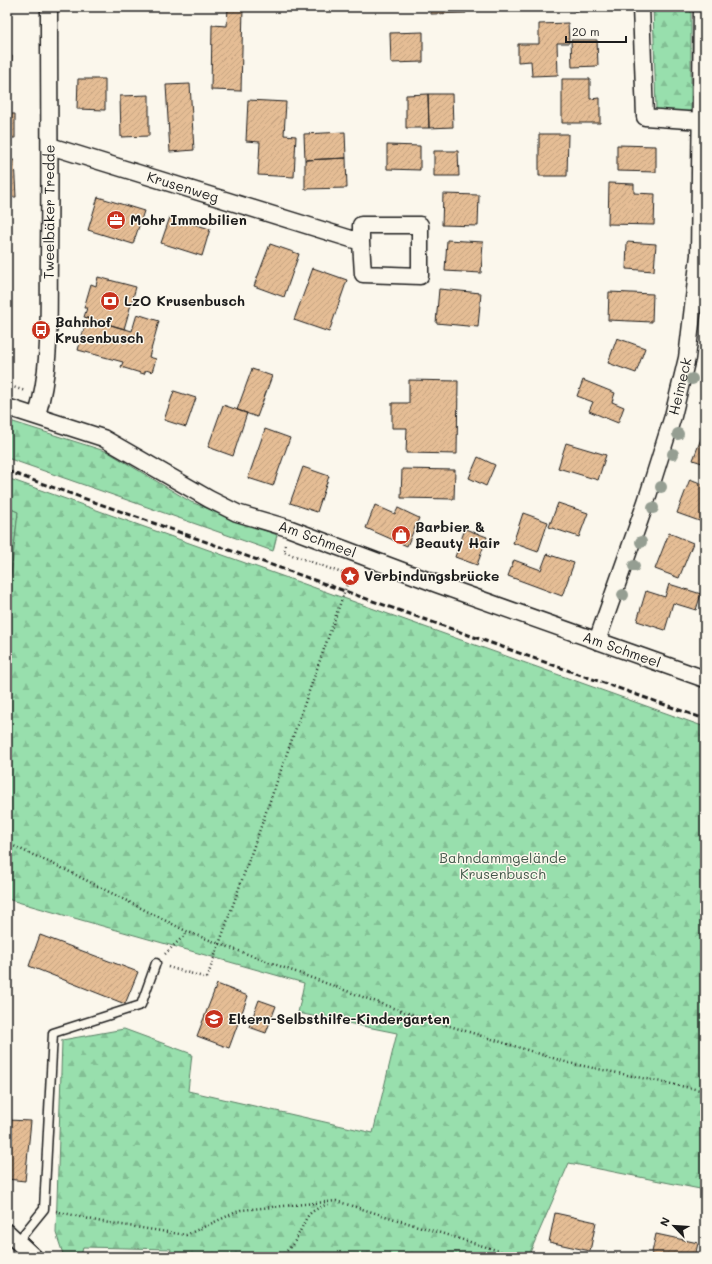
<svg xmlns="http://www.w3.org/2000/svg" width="712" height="1264" font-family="Mali,sans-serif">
<defs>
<pattern id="grass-dots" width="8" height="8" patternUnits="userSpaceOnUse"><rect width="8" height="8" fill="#98dfad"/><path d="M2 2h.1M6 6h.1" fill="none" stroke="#82bf94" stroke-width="1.8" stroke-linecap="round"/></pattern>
<pattern id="forest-firs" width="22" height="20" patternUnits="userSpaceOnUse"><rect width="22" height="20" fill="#98dfad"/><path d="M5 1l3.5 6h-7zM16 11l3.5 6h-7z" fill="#82bf94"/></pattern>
<pattern id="building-hatch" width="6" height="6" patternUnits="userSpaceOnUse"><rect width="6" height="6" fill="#e5bd95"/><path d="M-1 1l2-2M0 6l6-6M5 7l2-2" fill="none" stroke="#c4a280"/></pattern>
</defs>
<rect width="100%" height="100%" fill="#fbf7ec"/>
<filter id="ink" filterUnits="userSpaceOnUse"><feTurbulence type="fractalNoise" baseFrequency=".025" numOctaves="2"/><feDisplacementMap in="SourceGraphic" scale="8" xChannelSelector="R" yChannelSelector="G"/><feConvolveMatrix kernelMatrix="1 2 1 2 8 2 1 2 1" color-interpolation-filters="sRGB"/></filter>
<g filter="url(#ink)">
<path fill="url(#grass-dots)" stroke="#5a7e64" d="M7 507 18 512 7 611Z"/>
<path fill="url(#forest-firs)" stroke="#5a7e64" d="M653 7H691V112L656 110Z
M7 420 108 452 191 502 277 535 273 551 7 458Z
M7 478 705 727V1190L569 1163 528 1257H169L171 1249 83 1247 81 1257H64L56 1233 62 1040 124 1029 192 1054 188 1091 373 1133 397 1033 298 1013 304 983 7 899V611L18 512 7 507Z"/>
<path fill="url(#building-hatch)" stroke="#1c1c1c" d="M228 7H243L241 91 211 90 212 25 227 26Z
M430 7H466V13L431 14Z
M573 7H603V10L574 11Z
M568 23 569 43H557L558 75 532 76 531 61 518 62V44H539V24Z
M423 32V62L391 63 390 33Z
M571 40H597L598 66 572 67Z
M7 55 12 56 11 79 7 78Z
M78 79H105V110L77 109Z
M562 79H590V99L600 98V123H562Z
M190 84 194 150 170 152 166 85Z
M428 94 429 128H406V95Z
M428 94H452L453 127 429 128Z
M149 95V136L121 137 120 96Z
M248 100 286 102 284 135 296 136 294 177 258 175 260 142 246 141Z
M7 114H15V138H7Z
M345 132 346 158 305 160 304 134Z
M539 134H568L567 176H539Z
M387 145 420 146V170L387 169Z
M617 145 656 146V172L617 171Z
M434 151H458L459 176H434Z
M346 158 347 188 305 189V160Z
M14 160 16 197H7V161Z
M609 183 634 184V193L655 194 654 225 608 224Z
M443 194 479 195 478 226 442 225Z
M98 197 144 211 133 244 88 230Z
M170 217 210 229 202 256 161 243Z
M447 240 483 242 481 273 445 271Z
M627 242 656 244 654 271 626 269Z
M270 244 299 254 284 297 254 286Z
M313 268 347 280 329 332 294 320Z
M98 277 136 287 124 329 84 317 87 308H84L91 284 96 286Z
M439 289 481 293 478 327 436 323Z
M609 292 653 294 652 322 608 320Z
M137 314 159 321 149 357 156 359 152 372 146 370 144 374 121 367 123 362 78 350 87 318 132 331Z
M617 338 645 348 636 373 608 363Z
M252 369 272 376 257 417 237 410Z
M409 380 458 381 457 454 406 453 407 428H392V403H409Z
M583 380 615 393 612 402 624 407 618 423 589 411 593 402 577 396Z
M174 391 196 398 186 427 164 420Z
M223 405 247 413 233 456 208 447Z
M705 428V464L693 460Z
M265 429 290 438 273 486 248 478Z
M566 443 606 455 598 480 558 468Z
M478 457 495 465 486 486 469 478Z
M303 467 329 476 317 512 290 503Z
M402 469 455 470 454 499 401 498Z
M690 479 705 485V523L677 513Z
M558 503 588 513 579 537 549 527Z
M375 505 395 514 398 508 419 518 407 546 366 528Z
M523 513 548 522 538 552 513 543Z
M465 529 487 537 477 565 455 557Z
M669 533 693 543 679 578 655 569Z
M547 554 574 563 562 596 508 576 514 560 541 570Z
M669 584 701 594 696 610 673 603 665 630 637 621 646 591 665 597Z
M40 935 138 972 125 1004 29 966Z
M217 984 248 996 229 1048 197 1036Z
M259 1000 276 1006 266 1033 249 1027Z
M7 1120 31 1121 25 1181 7 1179Z
M555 1213 596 1222 590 1251 549 1242Z
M656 1234 698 1243 695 1257H651Z"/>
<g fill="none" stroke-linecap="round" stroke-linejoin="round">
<g stroke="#1c1c1c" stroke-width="11">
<path id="lane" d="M18 1241 44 1209 53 1033 141 1005 156 963"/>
</g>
<g stroke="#1c1c1c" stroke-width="19">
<g id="street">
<path d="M641 7 645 117 701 121"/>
<path id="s1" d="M50 146 361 242 363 274 420 276V225H361V242"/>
<path id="s2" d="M7 407 103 438 209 499 237 513 288 528 437 584 705 679"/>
<path id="s3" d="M37 415C52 366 48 310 49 259 50 175 49 91 49 7"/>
<path id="s4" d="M597 641 646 502 673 416 687 358 699 255 702 7"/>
<path d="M7 1232 34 1257"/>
</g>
</g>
<path stroke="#1c1c1c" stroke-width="2.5" stroke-dasharray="1 3" stroke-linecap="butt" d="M7 385 25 391
M285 545 284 552 350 576
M7 843 66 870 188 932 398 1010 569 1063 705 1091
M165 954 188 932
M168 967 207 978
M56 1211 97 1221 186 1235 241 1210 336 1201 519 1257
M282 1257C286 1251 292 1246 296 1239 309 1216 303 1213 331 1203"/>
<use href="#lane" stroke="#fbf7ec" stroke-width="8"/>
<use href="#street" stroke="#fbf7ec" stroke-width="16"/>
<path stroke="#1c1c1c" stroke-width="3" stroke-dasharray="6 3" stroke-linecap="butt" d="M7 471 705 719"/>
<path stroke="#1c1c1c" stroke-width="2.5" stroke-dasharray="1 3" stroke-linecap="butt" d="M207 978 350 576"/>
</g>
<g fill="#959e92">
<circle cx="692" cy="379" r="6"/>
<circle cx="678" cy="434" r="6"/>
<circle cx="673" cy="454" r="6"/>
<circle cx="661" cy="487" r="6"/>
<circle cx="653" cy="508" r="6"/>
<circle cx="641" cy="542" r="6"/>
<circle cx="634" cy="566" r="6"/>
<circle cx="623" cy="595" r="6"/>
</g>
</g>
<defs>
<g id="office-disc" transform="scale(1)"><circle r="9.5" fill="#c8321e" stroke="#fbf7ec"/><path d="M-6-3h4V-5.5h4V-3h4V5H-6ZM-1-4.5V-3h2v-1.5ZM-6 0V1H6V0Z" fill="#fff"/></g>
<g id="bank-disc" transform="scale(1)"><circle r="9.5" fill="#c8321e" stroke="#fbf7ec"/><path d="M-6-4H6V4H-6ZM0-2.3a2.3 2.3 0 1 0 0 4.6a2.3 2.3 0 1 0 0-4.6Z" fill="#fff"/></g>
<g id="bus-disc" transform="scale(1)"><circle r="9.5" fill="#c8321e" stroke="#fbf7ec"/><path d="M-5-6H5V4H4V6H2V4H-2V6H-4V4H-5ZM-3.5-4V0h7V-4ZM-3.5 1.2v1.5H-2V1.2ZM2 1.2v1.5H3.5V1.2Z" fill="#fff"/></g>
<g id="shop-disc" transform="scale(1)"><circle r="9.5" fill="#c8321e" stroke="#fbf7ec"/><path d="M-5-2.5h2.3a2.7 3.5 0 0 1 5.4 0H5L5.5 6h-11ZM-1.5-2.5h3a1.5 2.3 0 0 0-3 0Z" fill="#fff"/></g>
<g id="sight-disc" transform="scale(1)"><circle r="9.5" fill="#c8321e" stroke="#fbf7ec"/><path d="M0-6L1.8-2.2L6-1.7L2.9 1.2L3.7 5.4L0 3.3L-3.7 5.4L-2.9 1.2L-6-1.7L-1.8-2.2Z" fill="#fff"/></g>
<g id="school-disc" transform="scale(1)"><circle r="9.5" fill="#c8321e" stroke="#fbf7ec"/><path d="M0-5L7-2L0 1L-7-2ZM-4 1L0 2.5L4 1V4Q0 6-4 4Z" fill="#fff"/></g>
</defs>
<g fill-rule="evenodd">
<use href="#office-disc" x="116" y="220"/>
<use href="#bank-disc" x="110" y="301"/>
<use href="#bus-disc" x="41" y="330"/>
<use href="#shop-disc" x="401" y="535"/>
<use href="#sight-disc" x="350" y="576"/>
<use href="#school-disc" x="214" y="1019"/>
</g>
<g text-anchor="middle" stroke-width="3" stroke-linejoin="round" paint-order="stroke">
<g font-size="14" fill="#1c1c1c" stroke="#fbf7ec">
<text dy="5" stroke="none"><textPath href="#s1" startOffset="139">Krusenweg</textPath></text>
<text dy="5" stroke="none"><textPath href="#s3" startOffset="204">Tweelbäker Tredde</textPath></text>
<text dy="5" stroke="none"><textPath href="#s4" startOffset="268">Heimeck</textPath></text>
<text dy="5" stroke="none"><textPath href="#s2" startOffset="339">Am Schmeel</textPath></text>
<text dy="5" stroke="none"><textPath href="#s2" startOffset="663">Am Schmeel</textPath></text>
</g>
<g font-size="14" font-weight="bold" fill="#1c1c1c" stroke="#fbf7ec" text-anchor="start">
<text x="130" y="225">Mohr Immobilien</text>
<text x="124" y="306">LzO Krusenbusch</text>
<text x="55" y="327">Bahnhof<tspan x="55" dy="16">Krusenbusch</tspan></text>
<text x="415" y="532">Barbier &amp;<tspan x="415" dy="16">Beauty Hair</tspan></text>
<text x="364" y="581">Verbindungsbrücke</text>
<text x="228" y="1024">Eltern-Selbsthilfe-Kindergarten</text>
</g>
<g font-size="14" fill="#415648" stroke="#fbf7ec">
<text x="503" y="863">Bahndammgelände<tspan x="503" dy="16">Krusenbusch</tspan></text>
</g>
</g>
<rect width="712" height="1264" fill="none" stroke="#fbf7ec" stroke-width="24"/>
<rect x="12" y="12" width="688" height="1240" fill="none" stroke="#1c1c1c" stroke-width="1.5" filter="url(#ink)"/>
<g transform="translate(674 1226) rotate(295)" stroke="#fbf7ec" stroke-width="3" paint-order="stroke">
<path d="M0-3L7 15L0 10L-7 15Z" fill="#1c1c1c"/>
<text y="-6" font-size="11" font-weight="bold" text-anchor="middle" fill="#1c1c1c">N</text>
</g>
<path d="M566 36v6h60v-6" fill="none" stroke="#1c1c1c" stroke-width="2"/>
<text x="572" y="36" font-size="12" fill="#1c1c1c" stroke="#fbf7ec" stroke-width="3" paint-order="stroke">20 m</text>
</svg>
